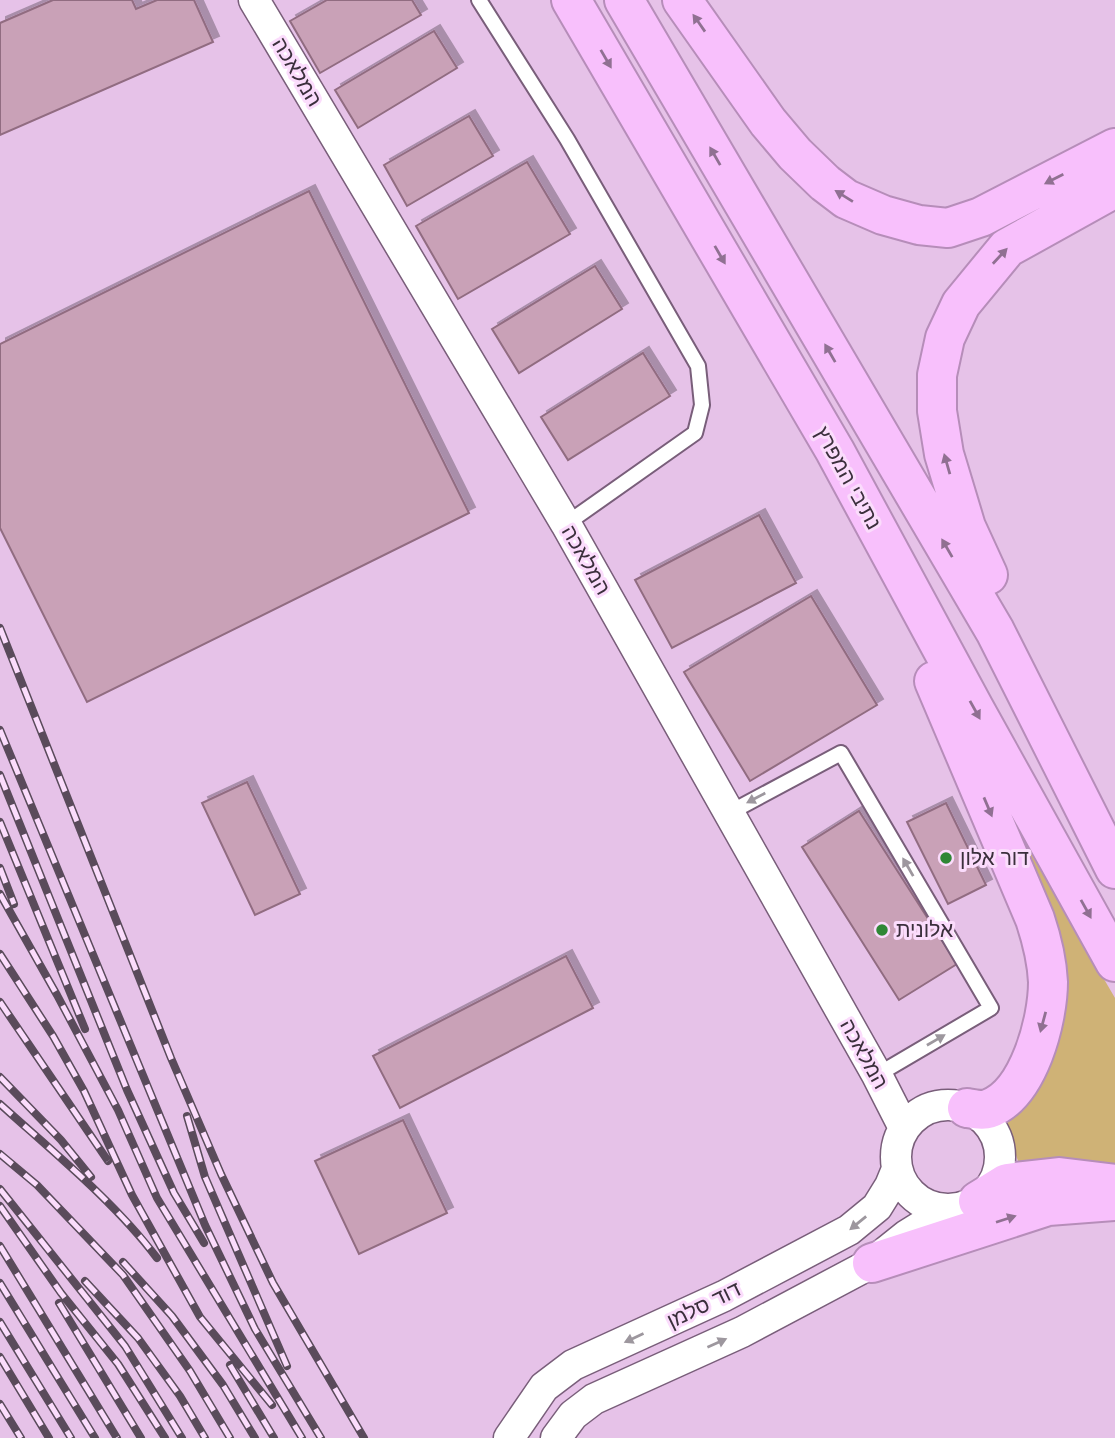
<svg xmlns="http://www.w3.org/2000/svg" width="1115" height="1438" font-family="Arial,Heebo,sans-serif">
<defs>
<filter id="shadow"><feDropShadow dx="6" dy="-6" stdDeviation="0" flood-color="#0004"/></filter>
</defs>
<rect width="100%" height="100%" fill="#eecfef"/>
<path fill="#e6c2e8" d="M0 0H1115V1438H0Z"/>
<path fill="#cfb276" d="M1026 845 1115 998V1170L1020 1167 1004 1119 1026 1099 1039 892Z"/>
<path fill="#c9a1b7" stroke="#916c81" stroke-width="2" filter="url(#shadow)" d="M53 0H132L136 9 157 0H194L213 42 0 135V23Z
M327 0H412L421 15 320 73 290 21Z
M434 31 457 68 358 128 335 90Z
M469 116 493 156 407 206 384 165Z
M527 162 570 234 458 299 416 226Z
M309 191 469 513 87 702 0 528V344Z
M595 266 622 309 519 373 492 329Z
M643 353 670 396 568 460 541 417Z
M759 515 796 583 672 648 635 580Z
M811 596 877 705 750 781 684 672Z
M247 782 300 894 255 915 202 803Z
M946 803 986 885 948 904 907 822Z
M859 811 957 964 899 1000 802 847Z
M566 956 593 1008 400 1108 373 1056Z
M403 1120 447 1213 359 1254 315 1161Z"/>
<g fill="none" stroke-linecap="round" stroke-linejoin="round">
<g stroke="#795e7a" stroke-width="18">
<path id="lane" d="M479 0 567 139 698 366 702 405 695 433 566 524
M729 813 841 753 991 1008 877 1075"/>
</g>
<g stroke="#795e7a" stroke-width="33">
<path id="street" d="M254 0 566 524 877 1075 904 1128
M896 1157a52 52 0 1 1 104 0a52 52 0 1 1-104 0Z
M509 1438 544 1387 573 1365 724 1296 849 1230 877 1207 890 1186 897 1169
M556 1438 573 1415 594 1399 742 1332 872 1263 907 1235 936 1217 960 1209"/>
</g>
<g stroke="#b68db9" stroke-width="42">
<path id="highway" d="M571 0 835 451 974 708 1115 962
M624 0 995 631 1115 869
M682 0 768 122 795 154 825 183 846 199 883 215 919 225 948 228 981 217 1115 148
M988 575 966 527 944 454 937 411V375L945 338 961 304 1007 248 1115 188
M934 681 1035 919C1042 940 1047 960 1048 982 1048 1020 1029 1095 988 1109 982 1111 973 1109 967 1108
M978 1201 1007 1183 1059 1177 1115 1184
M872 1263 1048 1206 1115 1201"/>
</g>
<use href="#lane" stroke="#fff" stroke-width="14"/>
<use href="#street" stroke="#fff" stroke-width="30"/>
<use href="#highway" stroke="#f8c0fc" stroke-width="38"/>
<g stroke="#5a4b5b" stroke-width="8">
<path id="rail" d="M0 628 171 1058 221 1174 273 1283 364 1438
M0 730 205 1225 255 1329 321 1438
M0 775 127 1090 174 1193 204 1243
M0 822 85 1029
M0 868 14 904
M0 894 57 995 118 1110 157 1198 302 1438
M0 954 53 1036 84 1091 132 1195 200 1317 272 1405
M0 1002 108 1161
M0 1077 61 1140 91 1177
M0 1104C52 1151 115 1202 157 1258
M187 1116 205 1177 287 1366
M0 1154 37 1185 123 1275 190 1371 230 1438
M0 1189 125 1346 182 1438
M0 1206 61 1293 118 1364 165 1438
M0 1246 117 1438
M123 1262 172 1316 223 1385 255 1438
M85 1281 138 1338 180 1396 205 1438
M0 1283 95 1438
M59 1303 141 1438
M0 1322 71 1438
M0 1357 49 1438
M230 1365 274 1438
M0 1404 21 1438"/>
</g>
<use href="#rail" stroke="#fbdcfc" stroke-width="5" stroke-dasharray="16" stroke-linecap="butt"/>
</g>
<defs><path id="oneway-solid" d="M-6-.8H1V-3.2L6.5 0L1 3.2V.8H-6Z" transform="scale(1.75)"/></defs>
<g fill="#907092">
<use href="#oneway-solid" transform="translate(699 23) rotate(-125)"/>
<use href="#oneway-solid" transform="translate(606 59) rotate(60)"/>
<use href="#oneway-solid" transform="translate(715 156) rotate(-120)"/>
<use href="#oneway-solid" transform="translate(1054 179) rotate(153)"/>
<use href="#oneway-solid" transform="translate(844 196) rotate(-148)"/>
<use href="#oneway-solid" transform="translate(720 255) rotate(60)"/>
<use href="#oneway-solid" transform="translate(1000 256) rotate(-47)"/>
<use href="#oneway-solid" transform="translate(830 353) rotate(-120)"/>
<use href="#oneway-solid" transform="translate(947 464) rotate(-106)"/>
<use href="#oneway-solid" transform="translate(947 548) rotate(-120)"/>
<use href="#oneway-solid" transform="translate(975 710) rotate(61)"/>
<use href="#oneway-solid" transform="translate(988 807) rotate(67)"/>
<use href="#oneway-solid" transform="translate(1086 909) rotate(61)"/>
<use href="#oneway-solid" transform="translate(1043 1022) rotate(105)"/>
<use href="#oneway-solid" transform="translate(1006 1219) rotate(-18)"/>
</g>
<g fill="#9d979e">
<use href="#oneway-solid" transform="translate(756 798) rotate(152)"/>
<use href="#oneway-solid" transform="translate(908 867) rotate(-120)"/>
<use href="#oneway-solid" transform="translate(936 1040) rotate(-30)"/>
<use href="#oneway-solid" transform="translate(858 1223) rotate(141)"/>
<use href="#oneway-solid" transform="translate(634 1338) rotate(155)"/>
<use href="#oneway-solid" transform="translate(717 1343) rotate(-24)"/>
</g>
<g fill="#2f8736" stroke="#fbdcfc" stroke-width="2.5">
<circle cx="946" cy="858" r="7"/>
<circle cx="882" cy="930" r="7"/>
</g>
<g text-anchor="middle" stroke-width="6" stroke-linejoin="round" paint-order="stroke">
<g font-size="21" fill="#3b2f3c" stroke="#fbdcfc">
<text transform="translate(297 72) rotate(59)" y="7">המלאכה</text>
<text transform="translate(848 478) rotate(61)" y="7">נתיבי המפרץ</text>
<text transform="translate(586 560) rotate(60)" y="7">המלאכה</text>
<text transform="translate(864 1054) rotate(61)" y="7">המלאכה</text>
<text transform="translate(704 1305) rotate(-26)" y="7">דוד סלמן</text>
</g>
<g font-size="21" fill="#3b2f3c" stroke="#fbdcfc" text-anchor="start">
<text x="960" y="865">דור אלון</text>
<text x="896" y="937">אלונית</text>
</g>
</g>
</svg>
